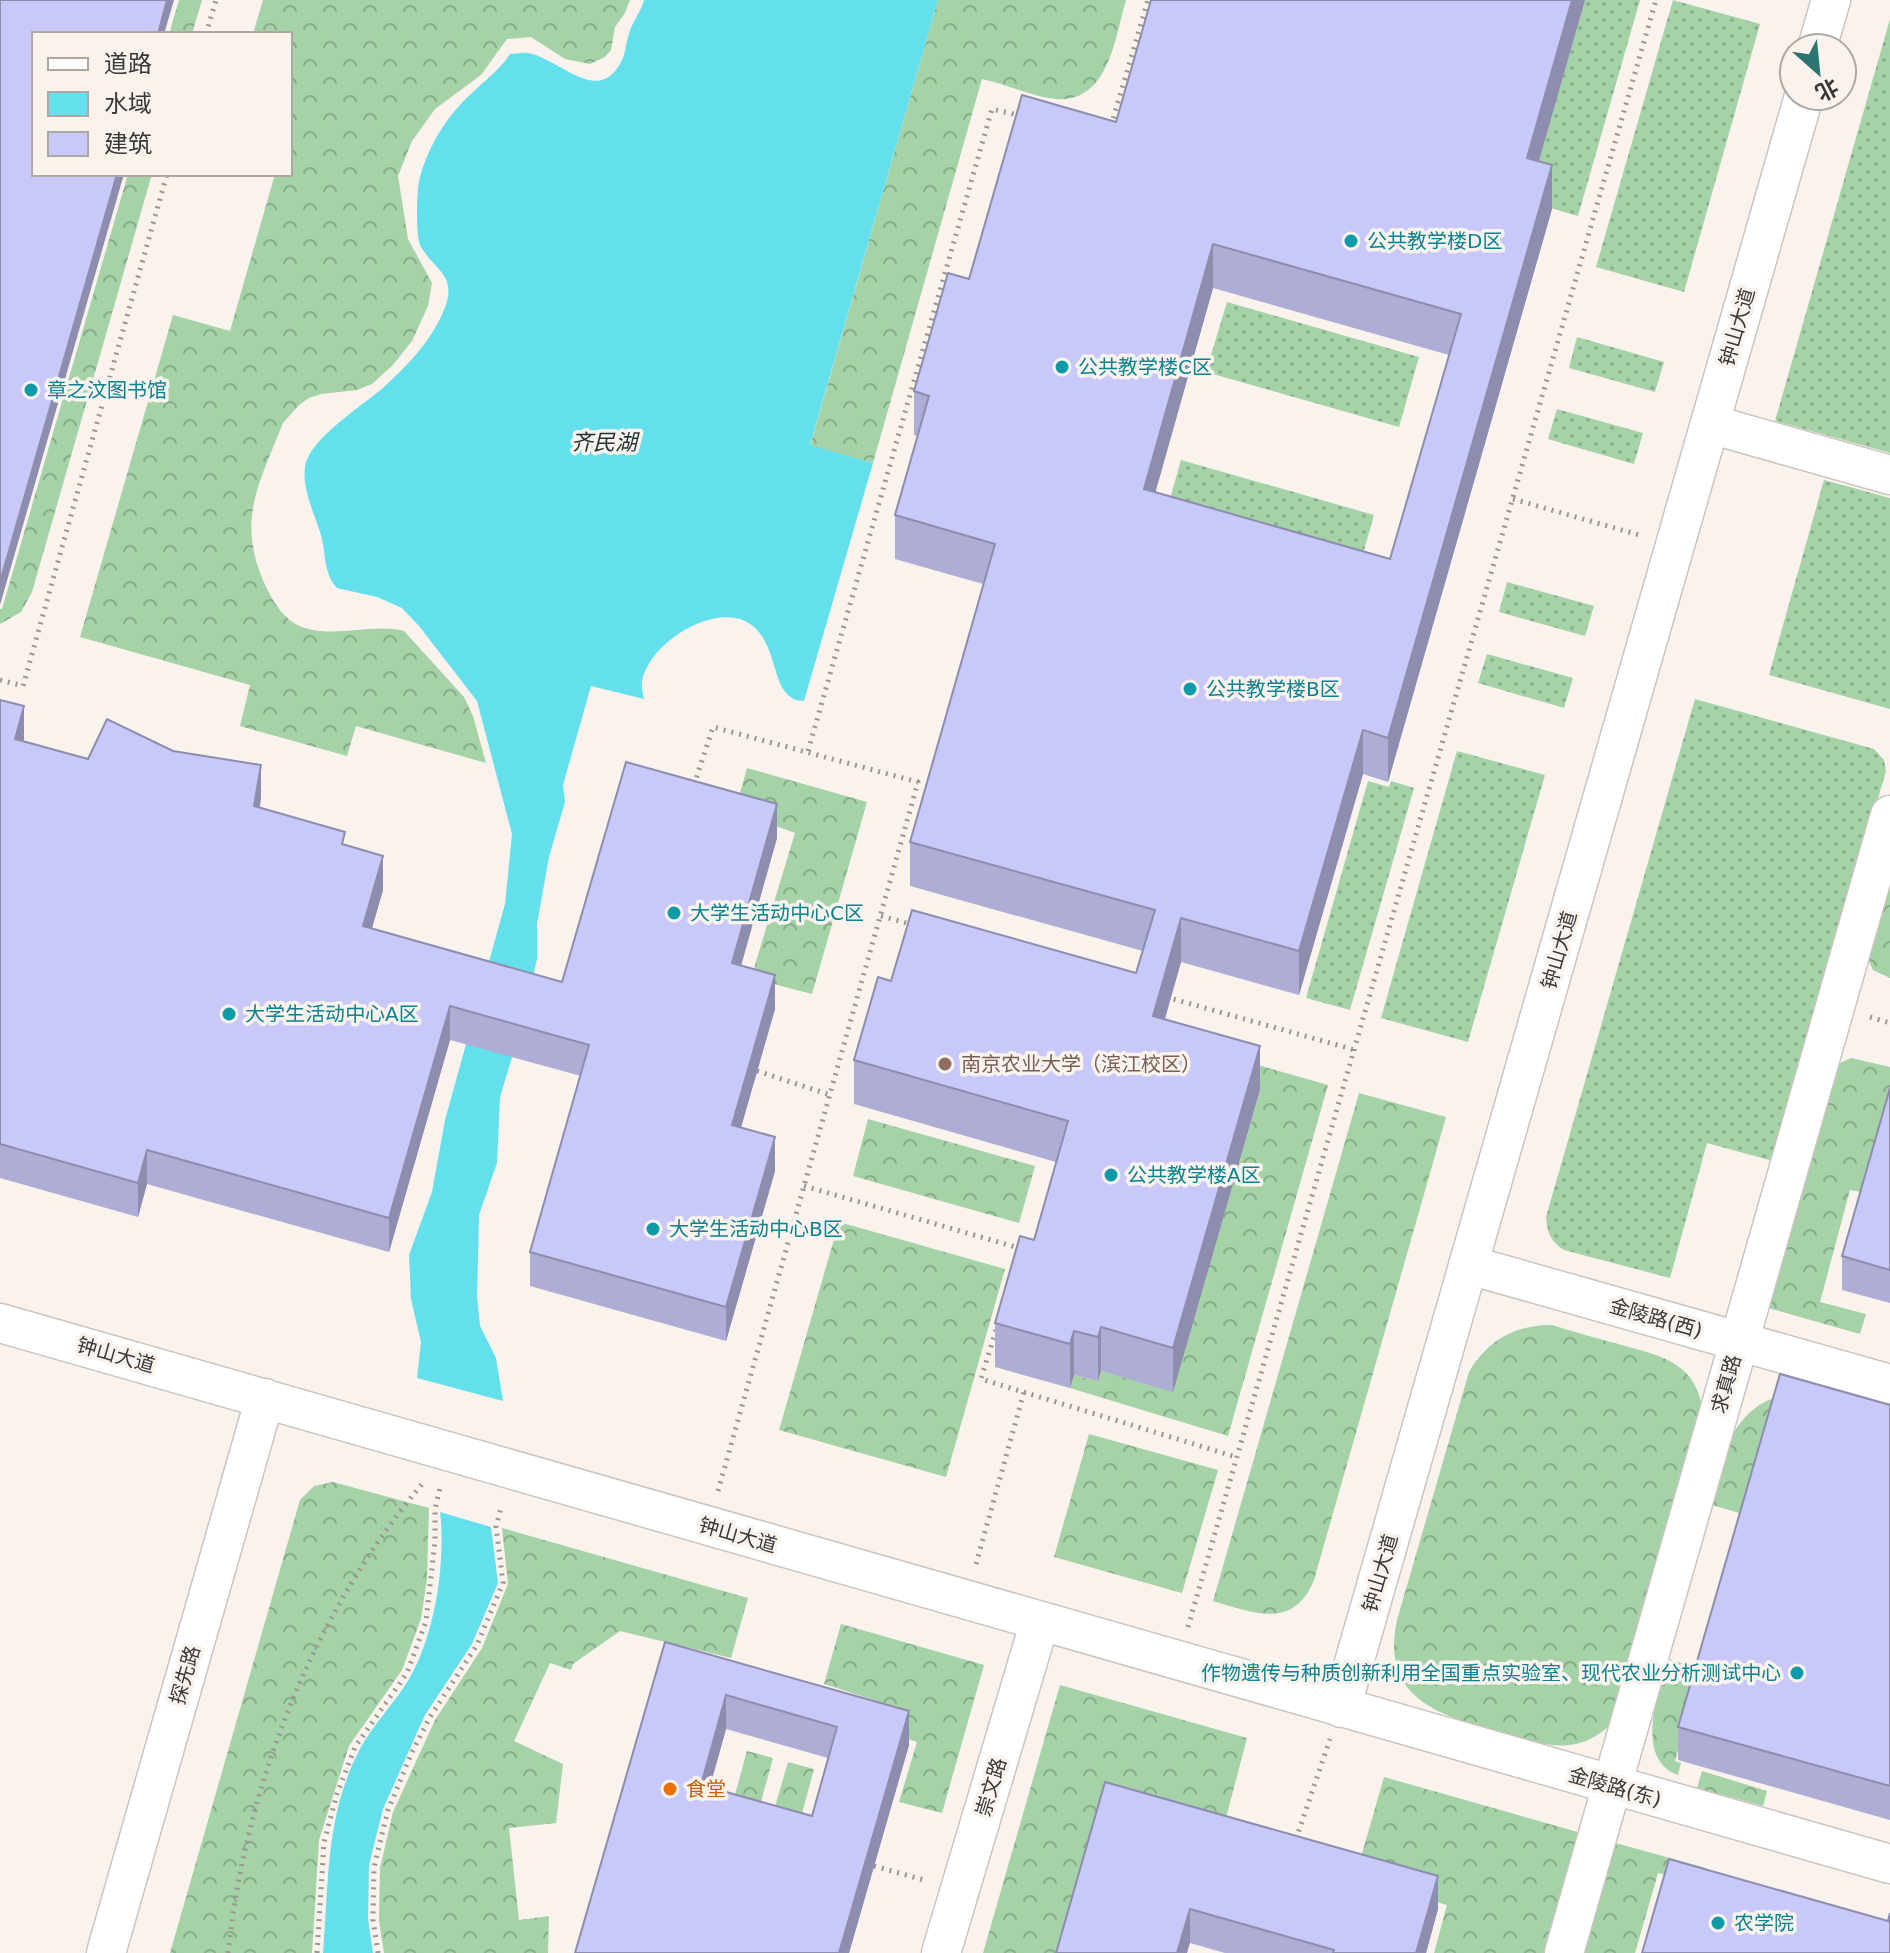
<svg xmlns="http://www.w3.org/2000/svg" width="1890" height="1953" font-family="'DejaVu Sans','Noto Sans SC',sans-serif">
<defs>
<pattern id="grass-dots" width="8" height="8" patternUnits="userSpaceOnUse" patternTransform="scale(2)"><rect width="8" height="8" fill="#a5d2a7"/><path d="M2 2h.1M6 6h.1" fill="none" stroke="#88ab89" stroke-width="1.8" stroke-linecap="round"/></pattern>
<pattern id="forest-crowns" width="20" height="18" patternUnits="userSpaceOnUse" patternTransform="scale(2)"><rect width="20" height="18" fill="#a5d2a7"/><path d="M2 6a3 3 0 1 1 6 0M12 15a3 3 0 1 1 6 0" fill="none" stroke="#88ab89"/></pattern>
</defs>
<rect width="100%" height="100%" fill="#f9f2ed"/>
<path fill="url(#grass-dots)" d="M1585 0H1640L1578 216 1527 201Z
M1673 0 1760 24 1684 292 1596 267Z
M1890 19V453L1775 421Z
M1227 302 1419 357 1399 427 1206 372Z
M1577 337 1664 362 1655 392 1569 368Z
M1557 409 1643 433 1634 464 1548 439Z
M1181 460 1374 515 1354 585 1161 531Z
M1824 480 1890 498V709L1769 675Z
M1507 582 1594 606 1585 636 1499 612Z
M1487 654 1573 678 1564 708 1478 683Z
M1695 699 1874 749 1884 760 1886 771 1773 1161 1707 1143 1670 1278 1564 1250C1551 1242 1547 1232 1546 1217Z
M1457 751 1545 775 1468 1042 1381 1018Z
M1368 781 1389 787 1391 781 1414 788 1350 1010 1306 998Z"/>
<path fill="url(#forest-crowns)" d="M179 0H202L192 34H169Z
M263 0H630L625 13 615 27 611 50 605 57 590 64 565 59 531 37 507 39 481 75 435 109 412 141 398 176 408 239 432 283 428 306 412 341 392 366 372 384 357 390 321 394 309 398 299 405 283 423C258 486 235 522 267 589 275 605 287 623 305 628 337 638 372 623 404 631L464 697 473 716 486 763 356 726 347 756 240 726 250 685 80 637 173 315 230 331 275 174H290V34H253Z
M938 0H1126C1115 37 1109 103 1056 99 1031 97 1007 84 982 79L873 463 810 446Z
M128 174H152L32 592 21 612 0 624V609H2Z
M747 768 867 802 812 994 751 978 795 833 735 811Z
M1890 873V978L1873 970 1867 957Z
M1160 1037 1328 1085 1228 1436 1070 1388 1074 1375 1098 1381 1101 1371 1173 1391 1195 1315 1123 1294 1238 1167 1260 1091Z
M1851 1058 1890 1067V1091L1862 1192 1850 1190 1820 1302 1866 1314 1860 1334 1765 1307 1838 1064Z
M1359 1093 1446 1117 1314 1580C1294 1630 1253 1613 1213 1601Z
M868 1119 1035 1166 1019 1223 853 1176Z
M839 1222 1005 1269 946 1477 779 1430Z
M1552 1325C1574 1332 1596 1338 1618 1344 1660 1356 1697 1361 1703 1413L1614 1721C1576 1761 1538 1743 1493 1730 1434 1714 1381 1695 1397 1620L1469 1372C1488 1340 1515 1325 1552 1325Z
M1780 1396 1746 1515 1712 1505 1734 1432C1746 1413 1759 1402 1780 1396Z
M1089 1434 1218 1470 1182 1593 1054 1557Z
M333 1482 429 1508 427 1579 421 1619 402 1670 349 1746 319 1840 312 1953H170L300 1500 314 1486Z
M502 1528 748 1598 731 1658 620 1631 573 1664 571 1670 550 1663 514 1741 563 1764 556 1823 509 1828 519 1920 549 1916 548 1953H384L379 1921 380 1868 393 1812 435 1720 482 1648 508 1584Z
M841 1624 984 1665 942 1813 899 1802 917 1742 894 1734 902 1709 824 1684Z
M1668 1659 1701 1669 1675 1761 1681 1763 1678 1775C1633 1758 1659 1691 1668 1659Z
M1060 1685 1247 1738 1222 1833 1059 1953H983Z
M747 1751 773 1758 756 1820 730 1813Z
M788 1762 814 1769 797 1832 770 1824Z
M1702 1771 1767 1791 1763 1806 1697 1788Z
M1384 1777 1581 1833 1546 1953H1434L1447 1905 1355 1878Z
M1612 1842 1706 1868 1702 1884 1658 1873 1635 1953H1580Z"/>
<path fill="#63e0eb" d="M644 0H938L810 445 873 463 804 701C767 701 783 640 745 621 710 605 649 644 642 681 641 686 643 694 644 699L591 686 563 785 565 802 549 857 537 924V959L522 1024 500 1097 497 1163 479 1215 477 1296 480 1326 496 1358 503 1401 417 1378 421 1342 411 1299 409 1255 432 1192 445 1120 505 904 512 834 477 701 419 626 402 608 377 597 337 588C322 571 327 553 320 532 314 512 302 489 305 467 309 438 363 406 385 386 408 365 432 340 444 310 458 275 436 272 421 247 415 237 417 193 419 181 427 148 447 115 472 93 486 79 499 71 510 54 515 54 523 52 528 53 561 59 600 109 623 58 626 50 626 42 629 34 632 22 641 12 644 0Z
M440 1512 491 1527 498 1583 472 1644 425 1715 383 1809 369 1865 368 1918 373 1953H323C329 1882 325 1815 360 1749 373 1724 395 1703 409 1679 435 1635 446 1562 440 1512Z"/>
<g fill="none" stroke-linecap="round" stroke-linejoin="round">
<g stroke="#ccc5c0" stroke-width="41">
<path id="minor" d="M1817 48 1831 0
M1710 424 1890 475
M1469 1265 1890 1384
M0 1323 1890 1864
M1341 1708 1804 96
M106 1953 265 1398
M941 1953 1040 1621
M1564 1953 1890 815"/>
</g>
<path stroke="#9b9693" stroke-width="5" stroke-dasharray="2 6" stroke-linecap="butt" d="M206 34 216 0
M1111 126 1148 0
M1513 499 1639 535
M0 680 23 686 167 174
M808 751 992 109 1022 116
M694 785 713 727 918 782 718 1491
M881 916 914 925
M1166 997 1355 1050
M1870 1017 1890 1023
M757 1071 830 1095
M804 1186 1019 1248V1251
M996 1330 981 1379 1236 1457
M976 1564 1024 1392
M1188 1627 1656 0
M1296 1839 1330 1739
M874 1866 924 1880
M228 1953C246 1785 313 1613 423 1483
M317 1953 324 1842 337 1794 355 1747 407 1673 426 1621 435 1541V1509L441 1484
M378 1953 373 1920 374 1867 388 1810 412 1752 430 1717 477 1645 503 1583 496 1526 502 1505"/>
<use href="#minor" stroke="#fff" stroke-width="38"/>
</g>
<path fill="#adadd6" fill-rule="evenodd" d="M1151 0H1585L1539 161 1552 209 1388 782 1363 774 1299 995 1181 962 1165 1019 1260 1090 1173 1392 1101 1371 1098 1381 1074 1375 1070 1388 995 1367V1323L1034 1240 1056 1162 854 1104V1060L891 981 1136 973 1143 951 910 886V842L983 584 895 559V515L918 436 914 435V391L969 279 1116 122ZM1213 288 1449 355 1390 559 1155 492Z
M0 700 24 741 88 759 261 798 260 807 345 845 383 890 372 928 562 982 777 838 741 966 775 1009 741 1127 775 1171 726 1341 530 1286V1252L581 1076 450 1040 389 1252 147 1184 138 1217 0 1178Z
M1890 1088V1303L1842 1290V1256Z
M1890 1405V1820L1678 1760V1727Z
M665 1642 909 1745 849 1953H575ZM726 1729 828 1758 812 1816 710 1787Z
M1105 1782 1438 1909 1426 1953H1225L1190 1943Z"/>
<path fill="#8d8dae" d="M167 0H174L164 34H158Z
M1572 0H1585L1527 202V158Z
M1552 165V209L1388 782V738Z
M117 174H124L0 605V582Z
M1213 244V288L1144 533V489Z
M24 706V740L15 772V739Z
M1363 730V774L1299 995V951Z
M261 765V798L254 840V806Z
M777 804V838L732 997V963Z
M383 856V890L363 959V926Z
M1181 918V962L1153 1060V1016Z
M775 975V1009L732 1159V1125Z
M450 1006V1040L389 1252V1218Z
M1260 1046V1090L1173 1392V1348Z
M775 1137V1171L726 1341V1307Z
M147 1150V1184L138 1217V1183Z
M1101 1327V1371L1098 1381V1337Z
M1074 1331V1375L1070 1388V1344Z
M726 1695V1729L701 1818V1785Z
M909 1711V1745L849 1953H839Z
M1438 1876V1909L1426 1953H1416Z
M1190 1909V1943L1187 1953H1177Z"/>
<path fill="#c9c9f9" stroke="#8d8dae" stroke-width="2" fill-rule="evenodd" d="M0 0H167L158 34H34V174H117L0 582Z
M1151 0H1572L1527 158 1552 165 1388 738 1363 730 1299 951 1181 918 1153 1016 1260 1046 1173 1348 1101 1327 1098 1337 1074 1331 1070 1344 995 1323 1020 1236 1034 1240 1068 1121 854 1060 878 977 891 981 912 910 1136 973 1155 910 910 842 995 544 895 515 929 396 914 391 948 273 969 279 1022 95 1116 122ZM1213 244 1461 314 1390 559 1144 489Z
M0 700 24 706 15 739 88 759 107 719 173 751 261 765 254 806 345 832 342 844 383 856 363 926 562 982 626 762 777 804 732 963 775 975 732 1125 775 1137 726 1307 530 1252 589 1045 450 1006 389 1218 147 1150 138 1183 0 1144Z
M1890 1088V1270L1842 1256Z
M1780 1374 1890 1405V1786L1678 1727Z
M665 1642 909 1711 839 1953H575ZM726 1695 837 1727 812 1816 701 1785Z
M1105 1782 1438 1876 1416 1953H1333L1334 1950 1190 1909 1177 1953H1056Z
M1669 1859 1888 1921 1890 1913V1953H1642Z"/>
<g fill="#0f9aa8" stroke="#f9f2ed" stroke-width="3">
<circle cx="1351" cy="241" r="8"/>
<circle cx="1062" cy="367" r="8"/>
<circle cx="31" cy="390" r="8"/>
<circle cx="1190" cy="689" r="8"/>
<circle cx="674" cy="913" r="8"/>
<circle cx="229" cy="1014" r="8"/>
<circle cx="1111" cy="1175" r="8"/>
<circle cx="653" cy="1229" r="8"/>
<circle cx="1797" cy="1673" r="8"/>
<circle cx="1718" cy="1923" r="8"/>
</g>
<circle fill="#8d6e63" stroke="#f9f2ed" stroke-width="3" cx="945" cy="1064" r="8"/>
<circle fill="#e8710a" stroke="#f9f2ed" stroke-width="3" cx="670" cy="1789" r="8"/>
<g text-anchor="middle" stroke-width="7" stroke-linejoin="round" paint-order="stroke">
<g font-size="20" fill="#0d838f" stroke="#f9f2ed" text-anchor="start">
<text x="1367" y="248">公共教学楼D区</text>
<text x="1078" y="374">公共教学楼C区</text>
<text x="47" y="397">章之汶图书馆</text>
<text x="1206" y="696">公共教学楼B区</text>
<text x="690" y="920">大学生活动中心C区</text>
<text x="245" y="1021">大学生活动中心A区</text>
<text x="1127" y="1182">公共教学楼A区</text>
<text x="669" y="1236">大学生活动中心B区</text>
<text x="1781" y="1680" text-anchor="end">作物遗传与种质创新利用全国重点实验室、现代农业分析测试中心</text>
<text x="1734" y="1930">农学院</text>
</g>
<g font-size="20" fill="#3b3836" stroke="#f9f2ed">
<text transform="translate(1737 327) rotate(-74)" y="7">钟山大道</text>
<text transform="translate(1559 950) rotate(-74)" y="7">钟山大道</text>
<text transform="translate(1656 1318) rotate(16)" y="7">金陵路(西)</text>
<text transform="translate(116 1355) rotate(16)" y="7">钟山大道</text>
<text transform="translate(1726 1384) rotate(-74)" y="7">求真路</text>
<text transform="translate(738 1535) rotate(16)" y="7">钟山大道</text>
<text transform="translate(1380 1573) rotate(-74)" y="7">钟山大道</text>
<text transform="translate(185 1675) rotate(-74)" y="7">探先路</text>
<text transform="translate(991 1787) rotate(-73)" y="7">崇文路</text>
<text transform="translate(1615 1787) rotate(16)" y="7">金陵路(东)</text>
</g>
<g font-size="20" fill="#785e54" stroke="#f9f2ed" text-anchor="start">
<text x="961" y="1071">南京农业大学（滨江校区）</text>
</g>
<g font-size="20" fill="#c56008" stroke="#f9f2ed" text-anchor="start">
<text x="686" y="1796">食堂</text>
</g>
<g font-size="22" font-style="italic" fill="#1e3436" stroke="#f9f2ed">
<text x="604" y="450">齐民湖</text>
</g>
</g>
<rect x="32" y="32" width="260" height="144" fill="#f9f2ed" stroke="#ada8a4" stroke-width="2"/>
<rect x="48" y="58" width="40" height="12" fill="#ffffff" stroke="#ada8a4" stroke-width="2"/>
<text x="104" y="72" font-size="24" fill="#3b3836">道路</text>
<rect x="48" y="92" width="40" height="24" fill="#63e0eb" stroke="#ada8a4" stroke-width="2"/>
<text x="104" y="112" font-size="24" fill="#3b3836">水域</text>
<rect x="48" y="132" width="40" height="24" fill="#c9c9f9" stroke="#ada8a4" stroke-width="2"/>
<text x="104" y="152" font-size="24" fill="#3b3836">建筑</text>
<g transform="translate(1818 72) rotate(153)"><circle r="38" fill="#f9f2ed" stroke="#ada8a4" stroke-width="2"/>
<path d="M0-6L14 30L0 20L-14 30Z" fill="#2c7570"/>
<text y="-12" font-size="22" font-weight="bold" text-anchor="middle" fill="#3b3836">北</text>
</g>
</svg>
